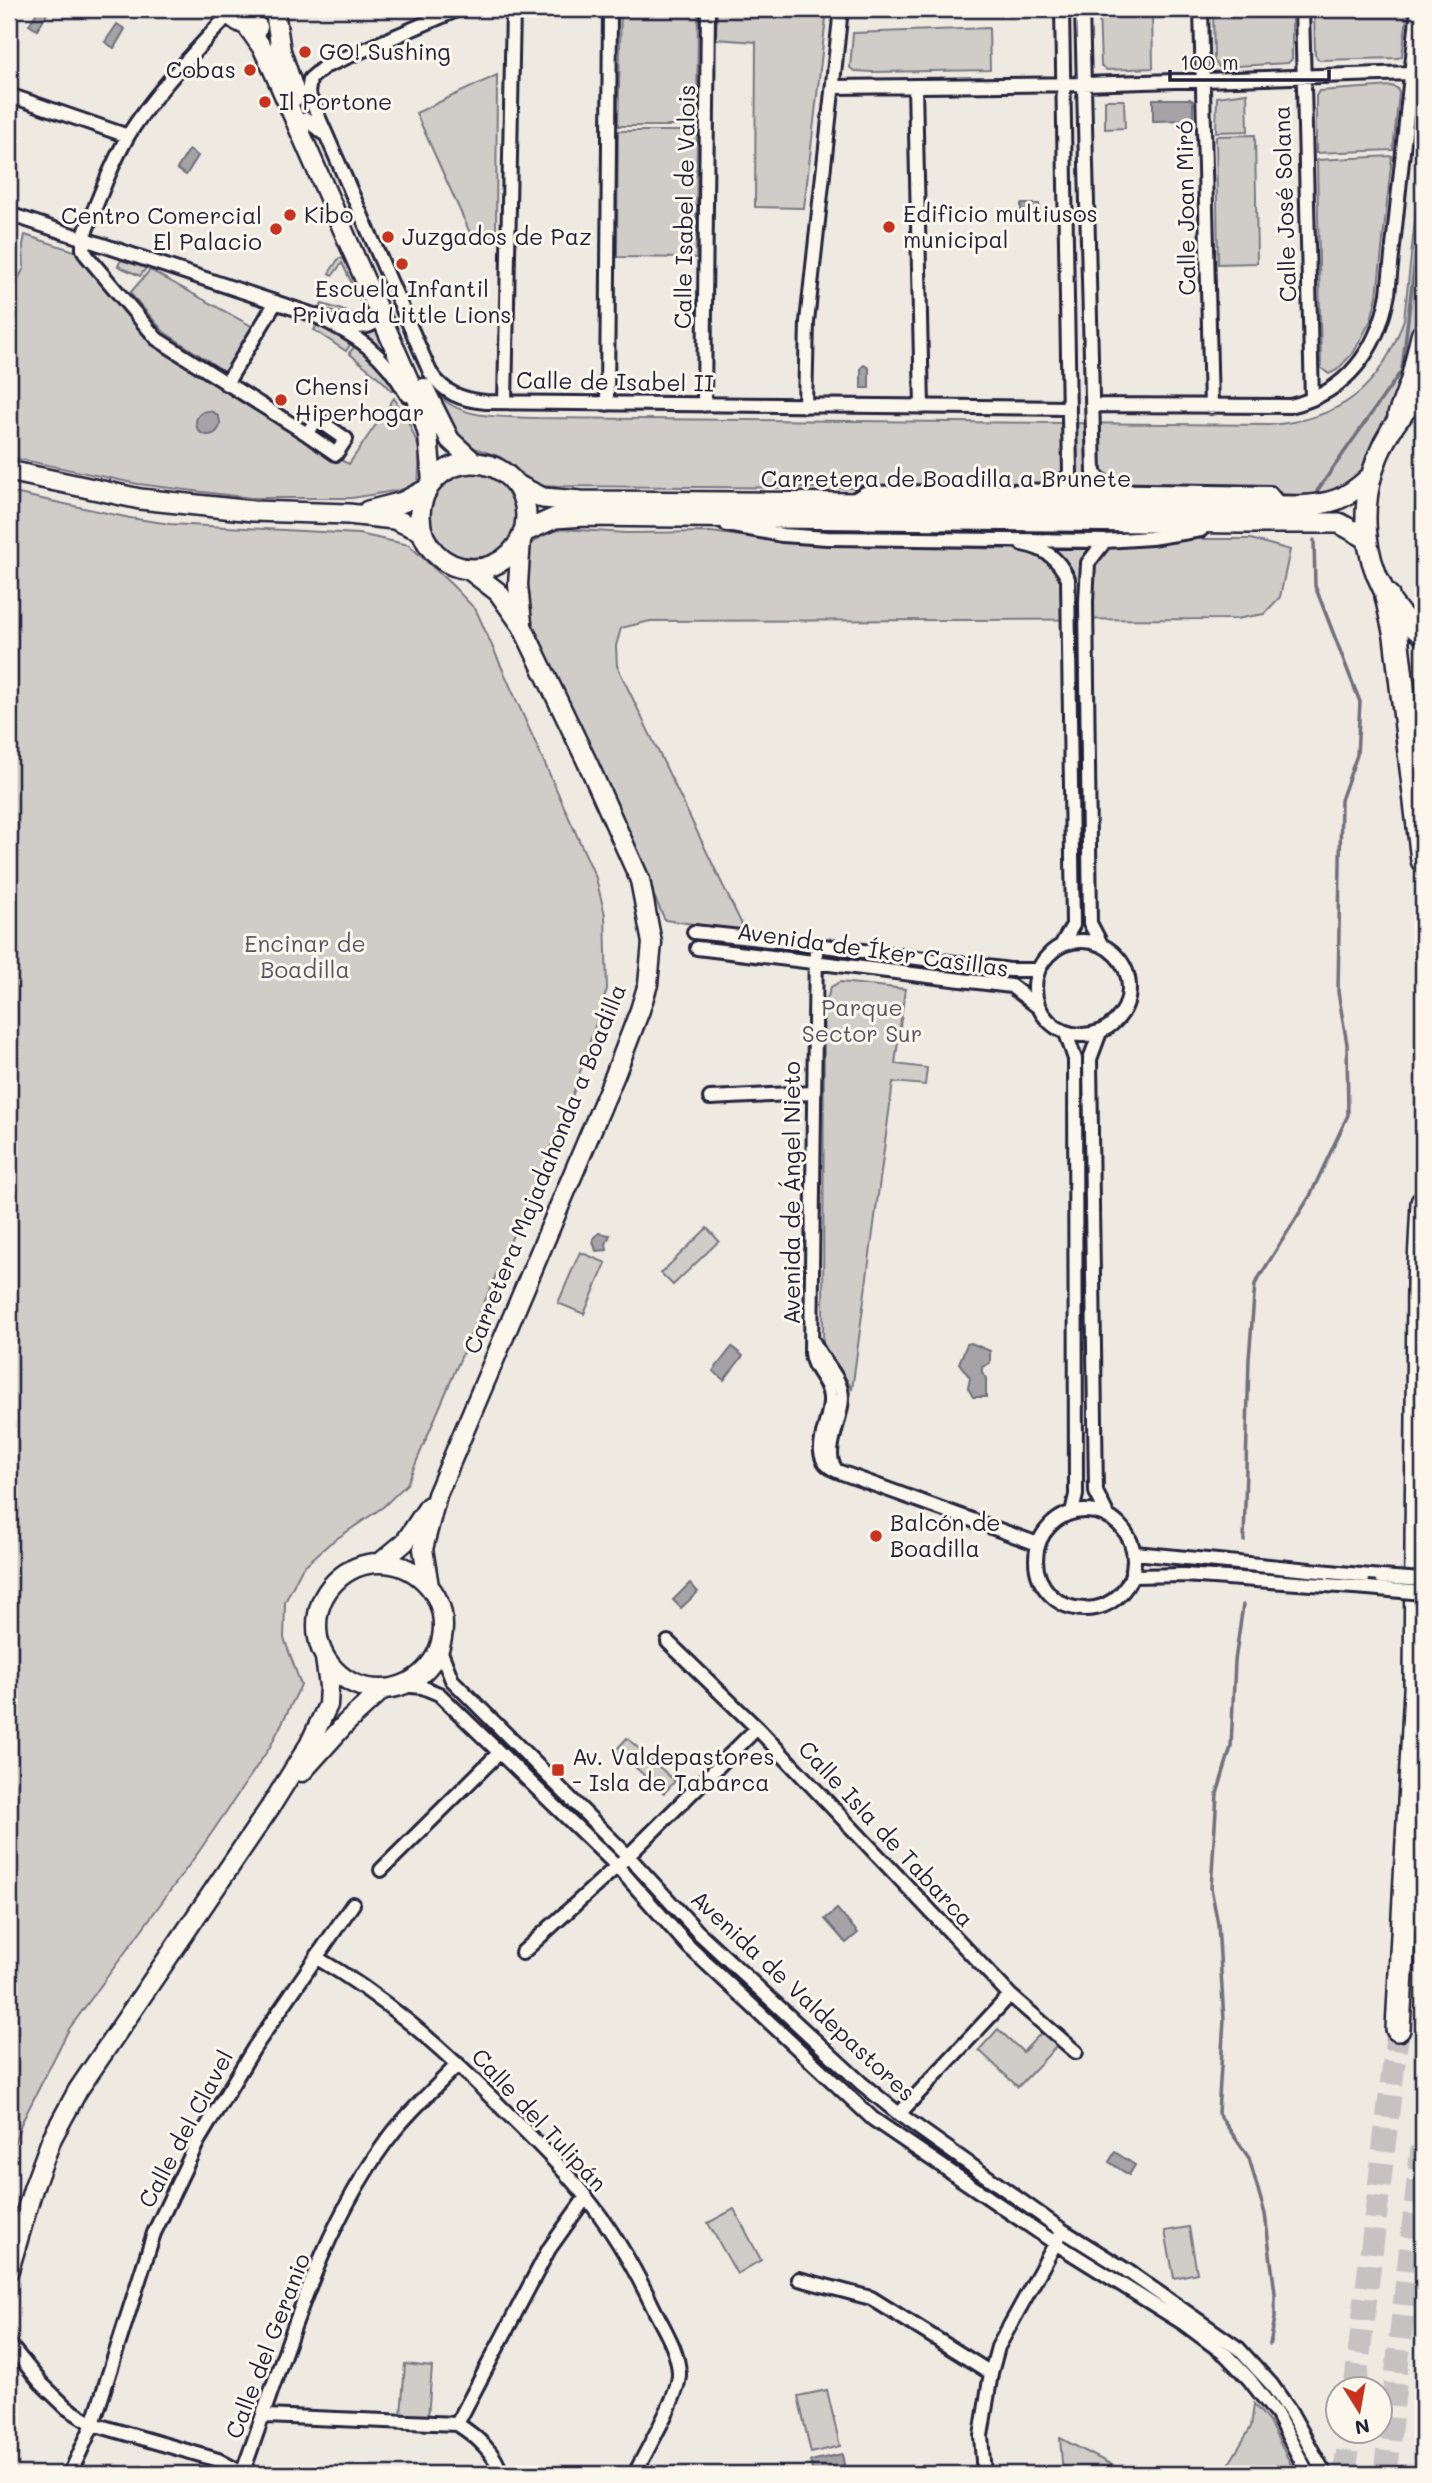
<svg xmlns="http://www.w3.org/2000/svg" width="1432" height="2483" font-family="Mali,sans-serif">
<rect width="100%" height="100%" fill="#eeeae2"/>
<filter id="ink" filterUnits="userSpaceOnUse"><feTurbulence type="fractalNoise" baseFrequency=".0143" numOctaves="2"/><feDisplacementMap in="SourceGraphic" scale="14" xChannelSelector="R" yChannelSelector="G"/><feConvolveMatrix kernelMatrix="1 2 1 2 8 2 1 2 1" color-interpolation-filters="sRGB"/></filter>
<g filter="url(#ink)">
<path fill="#d0cdc9" stroke="#797882" stroke-width="2" d="M621 9H698L697 126H618Z
M717 9H827L804 208 755 207 756 42 716 39Z
M1099 9H1152L1153 68 1107 70 1101 66Z
M1213 9H1292V59L1288 63 1219 67 1214 61Z
M1314 9H1408L1402 56 1398 58 1319 60 1315 55Z
M989 28 990 70 872 72 855 71 850 68 853 33Z
M497 75 496 235H471L416 113Z
M1392 86 1397 88 1399 93 1393 150 1316 153V96L1319 91Z
M1247 93 1248 131 1216 132 1217 97Z
M1105 100H1124L1125 128 1105 129Z
M618 131H697L696 258 617 257Z
M1255 135 1257 263 1218 264 1216 136Z
M1423 149V289L1398 398 1379 440 1357 477 1343 487 1318 495 1111 490 543 486 534 483 500 457 463 444 455 437 432 388C457 421 500 416 537 418L1268 425C1341 420 1381 388 1404 319Z
M1392 156 1377 296 1371 320 1354 352 1337 370 1329 374 1321 368 1317 160Z
M25 235 81 253 154 341 334 457 349 464 394 398 408 421 420 450 418 487 352 498H251L138 484 9 457V296L24 268 23 245Z
M339 258 344 259 361 293 357 294 342 263 333 275 329 273Z
M121 260 146 268 140 276 118 266Z
M150 270 253 327 227 373 164 332 130 293Z
M363 297 369 314 364 320H358L320 308 322 304 362 316 365 313 359 299Z
M317 325 351 343 346 351 314 330Z
M379 329 395 363 380 347 363 335Z
M355 346 381 367 396 388 392 391C378 374 364 367 349 353Z
M430 515a43 43 0 1 1 86 0a43 43 0 1 1-86 0Z
M9 492 130 518 170 524 359 534 409 545 452 585 476 610 596 878 605 915 607 989 573 1094 407 1484 383 1507 329 1544 302 1568 285 1602 284 1638 301 1685 270 1747 200 1850 69 2029 21 2124 9 2159Z
M561 529 627 533 711 532 801 544 1014 549 1029 553 1052 546H1145L1187 539H1251L1290 550 1280 597 1264 614 1236 619 650 621 621 628 616 646 617 666 745 931 665 920 533 633 523 584 528 547 543 535Z
M840 982 905 989 895 1064 927 1068 925 1085 893 1082 852 1390C845 1372 832 1362 823 1346L824 1008 831 987Z
M707 1228 719 1241 673 1285 661 1273Z
M580 1252 606 1263 584 1314 558 1303Z
M627 1738 675 1781 664 1793 616 1750Z
M998 2029 1023 2052 1042 2032 1057 2046 1018 2087 979 2050Z
M734 2209 761 2260 737 2274 708 2223Z
M1189 2227 1197 2273 1174 2278 1165 2231Z
M405 2364 432 2367 428 2417 401 2415Z
M827 2390 840 2446 811 2453 798 2396Z
M1254 2404 1269 2422 1296 2474H1223L1251 2427Z
M1060 2438 1129 2474H1063Z"/>
<path fill="#a6a3a7" stroke="#716f7c" stroke-width="2" d="M39 9 47 14 37 30 29 25Z
M117 24 125 29 114 48 105 42Z
M1190 99 1193 101V120L1153 121V99Z
M189 150 198 156 186 175 177 169Z
M1021 204H1039L1040 220 1016 221 1015 211H1021Z
M864 365 869 368V388H861V368Z
M196 423a12 12 0 1 1 24 0a12 12 0 1 1-24 0Z
M599 1233 610 1235 606 1244 607 1250 596 1251 593 1241 594 1237Z
M971 1343 990 1351V1363L982 1367V1373L986 1378V1397H973L968 1388 970 1378 959 1363 967 1344Z
M732 1347 743 1356 724 1380 713 1371Z
M690 1583 698 1592 681 1608 673 1600Z
M837 1909 858 1933 846 1943 825 1919Z
M1115 2152 1135 2165 1129 2175 1109 2162Z
M842 2454 845 2470 828 2474H813L810 2461Z"/>
<g fill="none" stroke-linecap="round" stroke-linejoin="round">
<path stroke="#716f7c" stroke-width="3.5" d="M1317 491 1402 370 1423 192
M1244 1541 1249 1359 1255 1284 1310 1196 1348 1115 1347 1044 1338 992 1341 800 1357 755 1360 702 1315 586 1314 540
M1243 1605 1235 1661 1231 1747 1217 1794 1211 1888 1218 1924 1224 2020 1218 2113 1249 2158 1265 2214 1275 2293V2318L1270 2344"/>
<path stroke="#c5c2c1" stroke-width="23" stroke-dasharray="23 11" stroke-linecap="butt" d="M1355 2388 1398 2029
M1345 2474 1350 2430
M1385 2474 1423 2138"/>
<g stroke="#22223b" stroke-width="18">
<path id="street" d="M459 9 324 67 310 79 308 93 430 372C444 393 461 400 486 402L1069 408
M1082 9 1094 473 1111 490
M1201 9 1211 407
M1302 9 1312 399
M229 14C195 52 156 91 129 134 110 167 97 203 83 238V249L87 256 157 339 307 434
M915 86 922 407
M833 87 1084 84 1411 73
M9 95 128 136
M306 119 323 133
M9 214 314 315C356 335 384 353 407 395
M338 321C350 325 364 331 375 322L377 310
M226 384 276 302
M505 402 513 9
M607 404 610 9
M704 405 708 9
M1092 405 1290 406C1347 393 1378 349 1388 294L1418 9
M805 406 807 322 841 9
M317 419 346 439 336 454 307 434Z
M1057 490 1070 473 1062 9
M852 501 865 493 1086 490 1270 493 1281 506
M727 525 782 535 827 538 1105 541 1151 538 1201 530
M1022 544C1045 548 1058 558 1068 579L1073 925 1062 944
M694 932 816 945 1010 970H1037
M1035 988a47 47 0 1 1 94 0a47 47 0 1 1-94 0Z
M1101 944 1090 923 1086 602 1088 563 1105 541
M816 945 811 1353C812 1370 829 1379 830 1398 832 1424 804 1457 837 1471L1038 1544
M697 948 1011 986 1038 1007
M1100 1032 1090 1059 1096 1492 1108 1516
M1066 1033 1075 1059 1076 1495 1072 1512
M710 1098 813 1093
M814 1343C821 1361 842 1377 842 1398 842 1418 823 1452 835 1468
M1036 1560a49 49 0 1 1 98 0a49 49 0 1 1-98 0Z
M1135 1553 1381 1577
M1132 1576 1184 1575 1368 1588
M668 1642 757 1728 1010 1995 1076 2052
M439 1647 452 1680 628 1856 698 1932 861 2083 899 2114 1062 2230 1126 2270 1239 2349 1271 2384 1290 2411 1325 2474
M401 1685 422 1687 439 1694 617 1866 689 1947 873 2119 1055 2243 1183 2323 1226 2355 1249 2379 1277 2415 1308 2474
M381 1870 499 1753
M522 1953 628 1856 757 1728
M317 1958C383 1996 440 2046 494 2100 525 2131 558 2162 585 2196 613 2230 635 2269 654 2309 664 2329 678 2350 679 2373 680 2395 646 2450 635 2474
M899 2114 1010 1995
M799 2279 871 2298 991 2373
M9 2344 41 2383 67 2408 93 2424 218 2460 244 2474
M265 2416 457 2424C475 2435 496 2453 501 2474
M457 2424 549 2249 586 2197
M70 2474 93 2424 154 2233 198 2141 254 2048 353 1904
M242 2474C284 2361 319 2225 395 2130 414 2107 437 2086 458 2064
M984 2474 981 2436 991 2373 998 2347 1059 2237"/>
</g>
<g stroke="#22223b" stroke-width="23">
<path id="secondary" d="M227 9C233 22 244 26 258 27
M276 18 281 51 296 96
M247 26 263 49 273 70 418 401 428 435 432 482
M424 388 450 440 475 463
M521 539 518 585 522 623
M380 1563 405 1542 429 1506
M317 1626a63 63 0 1 1 126 0a63 63 0 1 1-126 0Z
M429 1586 423 1549 437 1495 615 1075 640 1010 648 984 652 943 640 880 589 766 522 626 498 592 468 569
M302 1772 346 1723 383 1689
M9 2270 33 2189 52 2138 78 2090 271 1806 309 1745 328 1705 329 1686 325 1658"/>
</g>
<g stroke="#22223b" stroke-width="24">
<path id="primary" d="M1423 394C1416 401 1406 408 1400 417 1350 483 1353 583 1423 635
M420 516a53 53 0 1 1 106 0a53 53 0 1 1-106 0Z
M9 471 140 499 253 511 348 514 394 519 422 531
M517 485 543 498 581 501 1299 506C1331 504 1345 500 1369 478
M368 511 403 502 426 490
M524 532 555 518 585 516 1242 523H1339L1366 538"/>
</g>
<g stroke="#22223b" stroke-width="28">
<path id="highway" d="M1400 415 1413 380 1423 336
M1387 596 1396 636 1423 860
M1416 1685 1419 1283 1423 1203
M1398 2029 1417 1671"/>
</g>
<use href="#street" stroke="#fbf7ec" stroke-width="12"/>
<use href="#secondary" stroke="#fbf7ec" stroke-width="18"/>
<use href="#primary" stroke="#fbf7ec" stroke-width="19"/>
<use href="#highway" stroke="#fbf7ec" stroke-width="23"/>
<g stroke="#22223b" stroke-width="18" stroke-linecap="butt">
<path id="street-bridge" d="M1381 1577 1423 1580
M1368 1588 1423 1593"/>
</g>
<use href="#street-bridge" stroke="#fbf7ec" stroke-width="12"/>
</g>
</g>
<g fill="#c8321e" stroke="#fbf7ec" stroke-width="2.5">
<circle cx="305" cy="52" r="7"/>
<circle cx="250" cy="70" r="7"/>
<circle cx="265" cy="102" r="7"/>
<circle cx="290" cy="215" r="7"/>
<circle cx="889" cy="227" r="7"/>
<circle cx="276" cy="229" r="7"/>
<circle cx="388" cy="237" r="7"/>
<circle cx="402" cy="264" r="7"/>
<circle cx="281" cy="400" r="7"/>
<circle cx="876" cy="1536" r="7"/>
<rect x="551" y="1763" width="14" height="14" rx="3.5"/>
</g>
<g text-anchor="middle" stroke-width="6" stroke-linejoin="round" paint-order="stroke">
<g font-size="23" fill="#22223b" stroke="#fbf7ec" text-anchor="start">
<text x="319" y="60">GO! Sushing</text>
<text x="236" y="78" text-anchor="end">Cobas</text>
<text x="279" y="110">Il Portone</text>
<text x="903" y="222">Edificio multiusos<tspan x="903" dy="26">municipal</tspan></text>
<text x="304" y="223">Kibo</text>
<text x="262" y="224" text-anchor="end">Centro Comercial<tspan x="262" dy="26">El Palacio</tspan></text>
<text x="402" y="245">Juzgados de Paz</text>
<text x="402" y="297" text-anchor="middle">Escuela Infantil<tspan x="402" dy="26">Privada Little Lions</tspan></text>
<text x="295" y="395">Chensi<tspan x="295" dy="26">Hiperhogar</tspan></text>
<text x="890" y="1531">Balcón de<tspan x="890" dy="26">Boadilla</tspan></text>
<text x="572" y="1765">Av. Valdepastores<tspan x="572" dy="26">- Isla de Tabarca</tspan></text>
</g>
<g font-size="23" fill="#22223b" stroke="#fbf7ec">
<text transform="translate(1285 204) rotate(-92)" y="8">Calle José Solana</text>
<text transform="translate(685 207) rotate(-89)" y="8">Calle Isabel de Valois</text>
<text transform="translate(1186 208) rotate(-91)" y="8">Calle Joan Miró</text>
<text transform="translate(615 382) rotate(1)" y="8">Calle de Isabel II</text>
<text x="946" y="487">Carretera de Boadilla a Brunete</text>
<text transform="translate(873 950) rotate(8)" y="8">Avenida de Íker Casillas</text>
<text transform="translate(545 1169) rotate(-68)" y="8">Carretera Majadahonda a Boadilla</text>
<text transform="translate(792 1193) rotate(-90)" y="8">Avenida de Ángel Nieto</text>
<text transform="translate(886 1834) rotate(47)" y="8">Calle Isla de Tabarca</text>
<text transform="translate(803 1996) rotate(43)" y="8">Avenida de Valdepastores</text>
<text transform="translate(539 2120) rotate(47)" y="8">Calle del Tulipán</text>
<text transform="translate(186 2129) rotate(-62)" y="8">Calle del Clavel</text>
<text transform="translate(268 2346) rotate(-69)" y="8">Calle del Geranio</text>
</g>
<g font-size="23" fill="#565566" stroke="#fbf7ec">
<text x="305" y="952">Encinar de<tspan x="305" dy="26">Boadilla</tspan></text>
<text x="862" y="1016">Parque<tspan x="862" dy="26">Sector Sur</tspan></text>
</g>
</g>
<rect width="1432" height="2483" fill="none" stroke="#fbf7ec" stroke-width="35"/>
<rect x="18" y="18" width="1397" height="2448" fill="none" stroke="#22223b" stroke-width="2.5" filter="url(#ink)"/>
<g transform="translate(1359 2410) rotate(169)"><circle r="33" fill="#fbf7ec" stroke="#a4a2a5" stroke-width="2"/>
<path d="M0-5L12 26L0 18L-12 26Z" fill="#c8321e"/>
<text y="-10" font-size="19" font-weight="bold" text-anchor="middle" fill="#22223b">N</text>
</g>
<path d="M1170 70v10h159v-10" fill="none" stroke="#22223b" stroke-width="3.5"/>
<text x="1180" y="70" font-size="21" fill="#22223b" stroke="#fbf7ec" stroke-width="5" paint-order="stroke">100 m</text>
</svg>
